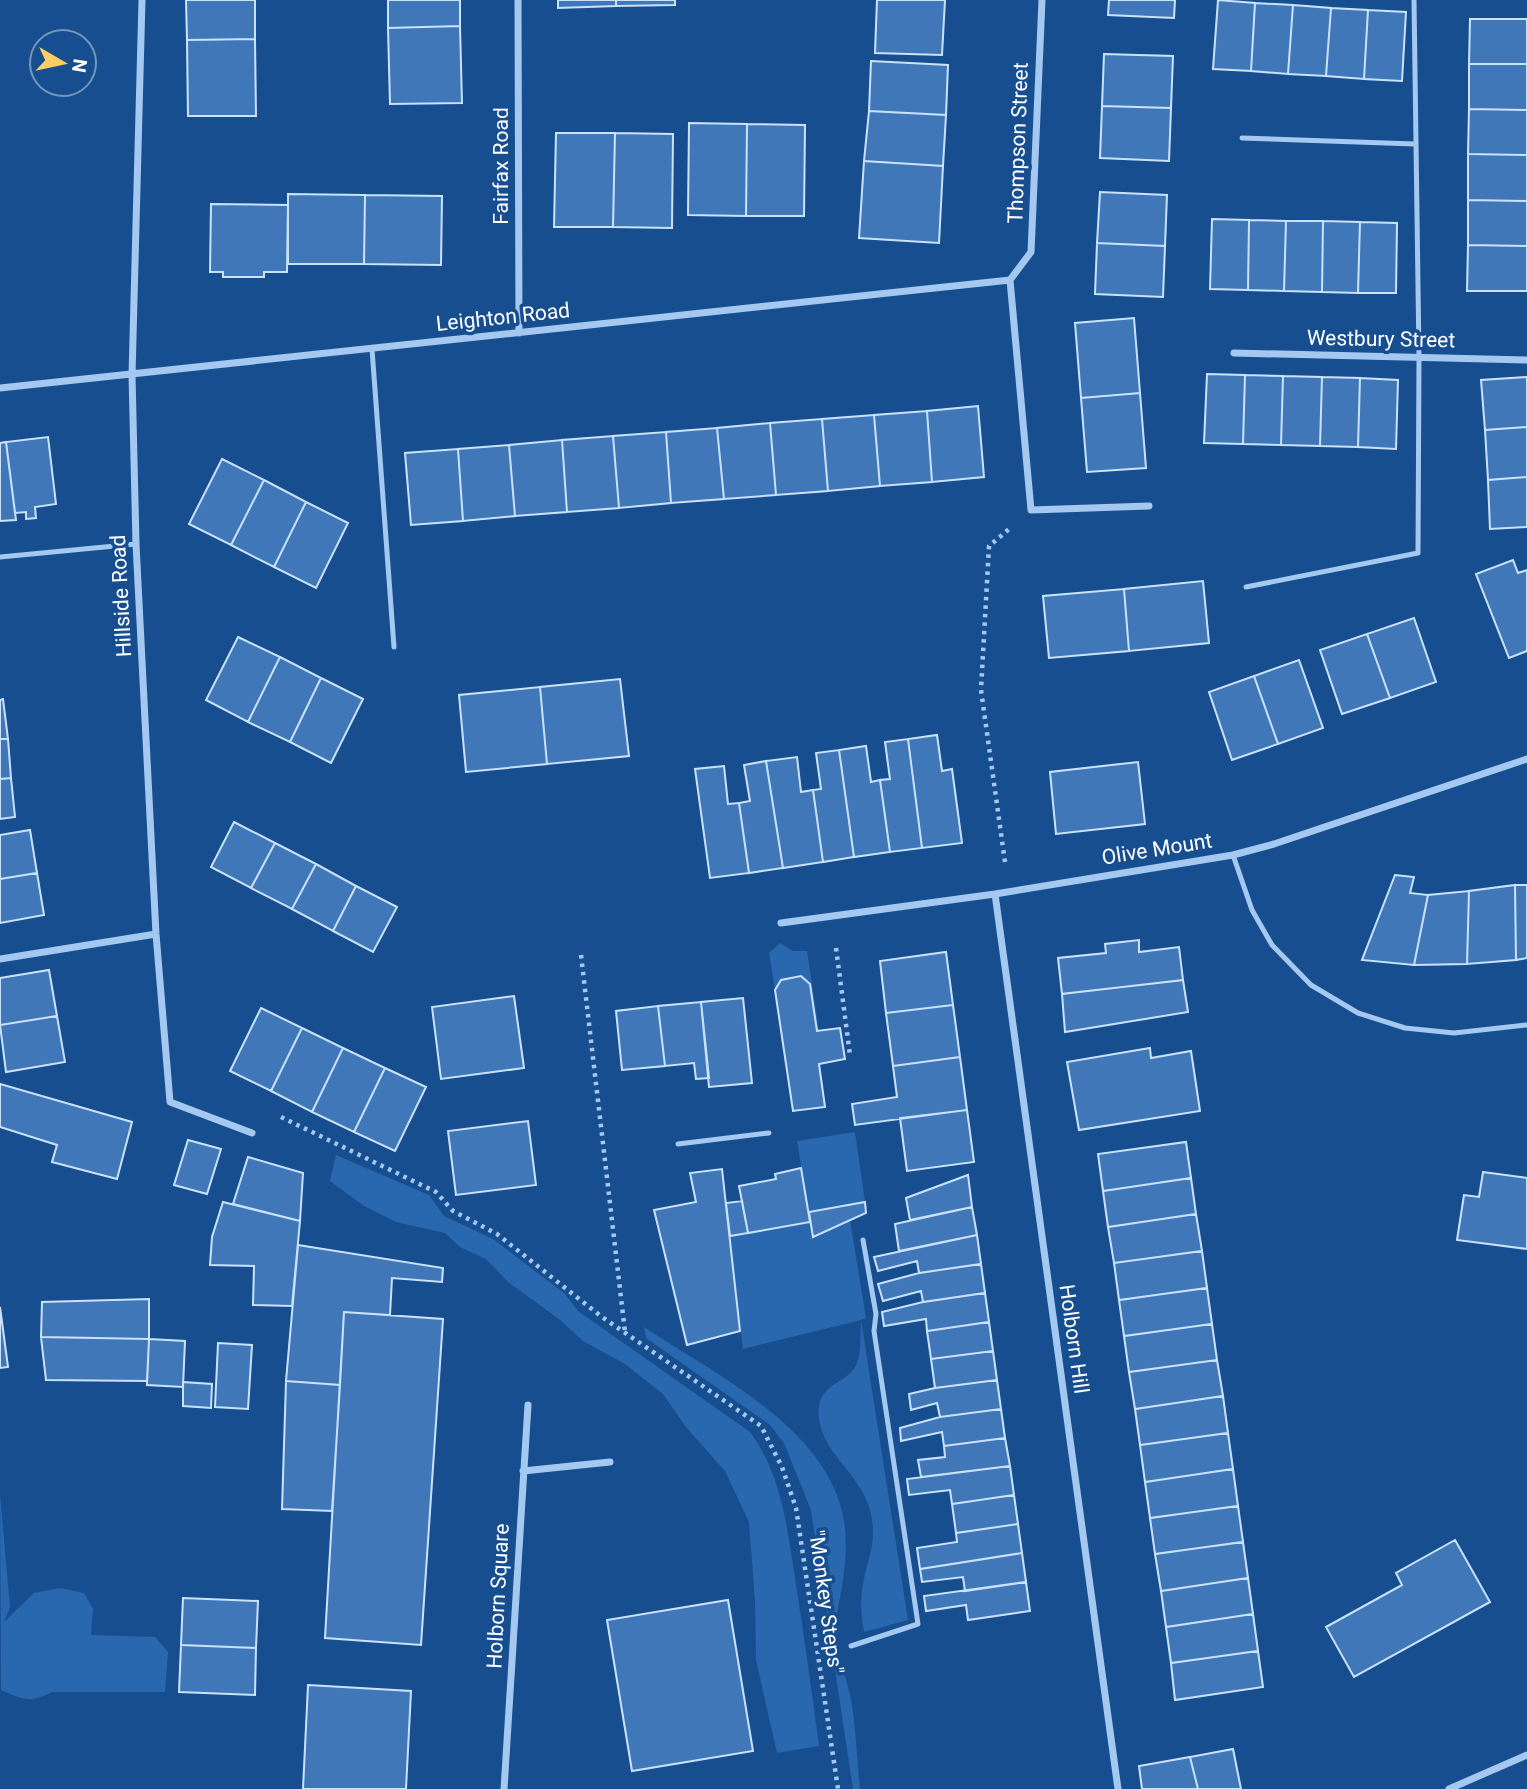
<svg xmlns="http://www.w3.org/2000/svg" width="1527" height="1789" font-family="Roboto,sans-serif">
<rect width="100%" height="100%" fill="#174e90"/>
<path fill="#2968ae" d="M780 943 793 951H807L819 1031H817L801 976 781 980 775 990 769 953Z
M855 1132 865 1202 809 1212 797 1141Z
M336 1155 429 1195 444 1216 493 1239 565 1294 578 1311 750 1432C784 1478 788 1536 797 1591 805 1642 812 1694 819 1746L777 1753 756 1660 755 1601 749 1522 725 1471 686 1427 663 1394 625 1364 583 1341 559 1319 508 1282 486 1259 460 1247 445 1233 396 1222 364 1206 330 1181Z
M850 1220 866 1318 861 1320 908 1620 864 1632C861 1616 860 1601 863 1584 868 1555 878 1542 870 1510 860 1471 814 1449 819 1406 822 1382 850 1383 857 1363 862 1350 860 1333 861 1320L743 1349 730 1236 810 1222 813 1237Z
M644 1327C714 1374 829 1428 844 1521 847 1540 846 1560 843 1579 841 1597 835 1613 836 1632 838 1655 846 1677 851 1699 856 1728 857 1759 860 1789H853L811 1510 784 1443 770 1425 646 1338Z
M0 1494 10 1607 4 1622 34 1593 60 1588 84 1593 93 1609 91 1635 155 1637 168 1652 165 1692H52C30 1703 23 1700 1 1690Z"/>
<path fill="#3f77b8" stroke="#cae2fb" stroke-width="2" d="M186 0H255V39L187 40Z
M388 0H460V26L388 28Z
M558 0H616V6L558 8Z
M616 0H675V5L616 6Z
M877 0H945L942 55 875 53Z
M1109 0H1175L1174 18 1108 15Z
M1218 0 1255 3 1251 71 1213 69Z
M1255 3 1293 5 1288 74 1251 71Z
M1293 5 1331 8 1326 76 1288 74Z
M1331 8 1368 10 1364 79 1326 76Z
M1368 10 1406 12 1402 81 1364 79Z
M1470 19H1527V64H1469Z
M460 26 462 103 390 104 388 28Z
M255 39 256 116H188L187 40Z
M1104 54 1173 56 1171 108 1102 106Z
M871 61 948 65 946 115 869 111Z
M1469 64H1527V110L1469 109Z
M1102 106 1171 108 1169 161 1100 158Z
M1469 109 1527 110V155L1468 154Z
M869 111 946 115 943 166 864 161Z
M689 123 747 124 746 216 688 215Z
M747 124 805 125 804 216H746Z
M556 133H615L613 227H554Z
M615 133 673 134 672 228 613 227Z
M1468 154 1527 155V201L1468 200Z
M864 161 943 166 939 243 859 238Z
M1100 192 1167 195 1165 246 1097 243Z
M288 194 365 195 364 264H288Z
M365 195 442 196 441 265 364 264Z
M1468 200 1527 201V246L1468 245Z
M211 204 288 205 287 272H264V277H223V272H210Z
M1212 219 1249 220 1248 290 1210 289Z
M1249 220 1286 221 1284 291 1248 290Z
M1286 221H1323L1322 292 1284 291Z
M1323 221 1360 222 1358 293 1322 292Z
M1360 222 1397 223 1396 293H1358Z
M1097 243 1165 246 1163 297 1095 294Z
M1468 245 1527 246V291H1467Z
M1134 318 1140 393 1081 398 1075 323Z
M1207 374 1245 375 1243 444 1204 443Z
M1245 375 1283 376 1281 445 1243 444Z
M1283 376 1322 377 1320 446 1281 445Z
M1322 377 1360 378 1358 447 1320 446Z
M1527 377V427L1485 430 1481 380Z
M1360 378 1398 380 1396 449 1358 447Z
M1140 393 1146 468 1087 472 1081 398Z
M978 406 984 477 932 482 927 411Z
M927 411 932 482 880 486 874 415Z
M874 415 880 486 828 491 822 419Z
M822 419 828 491 776 495 770 423Z
M770 423 776 495 724 499 717 428Z
M1527 427V477L1488 480 1485 430Z
M717 428 724 499 671 503 666 432Z
M666 432 671 503 619 508 613 436Z
M613 436 619 508 567 512 562 440Z
M48 437 56 504 35 507 36 518 26 519V512L15 513 6 442Z
M562 440 567 512 515 516 509 445Z
M6 442 16 520 0 521V443Z
M509 445 515 516 463 521 458 449Z
M458 449 463 521 411 525 405 453Z
M222 459 264 480 231 545 189 524Z
M1527 477V527L1490 529 1488 480Z
M264 480 306 502 274 567 231 545Z
M306 502 348 523 316 588 274 567Z
M1513 560 1518 573 1527 570V651L1509 658 1476 574Z
M1203 581 1209 643 1129 651 1124 589Z
M1124 589 1129 651 1049 658 1043 596Z
M1414 618 1436 682 1390 698 1367 634Z
M1367 634 1390 698 1342 714 1320 650Z
M238 637 280 657 248 722 206 700Z
M280 657 321 678 290 742 248 722Z
M1299 660 1323 728 1278 744 1254 676Z
M1254 676 1278 744 1232 760 1209 692Z
M321 678 363 699 331 763 290 742Z
M620 679 629 756 547 764 540 687Z
M540 687 547 764 466 772 459 695Z
M3 699 8 739H0V700Z
M937 735 942 771 952 769 962 843 922 848 908 739Z
M0 739H8L11 778 0 779Z
M908 739 922 848 890 852 880 780 890 779 885 742Z
M866 746 871 782 880 780 890 852 854 857 839 750Z
M839 750 854 857 823 862 813 790 821 789 816 753Z
M797 757 801 792 813 790 823 862 783 868 766 761Z
M766 761 783 868 749 873 739 803 750 801 744 765Z
M1138 762 1145 824 1056 834 1050 772Z
M724 766 728 804 739 803 749 873 710 878 695 769Z
M11 778 15 817 0 819V779Z
M234 822 275 843 251 888 211 867Z
M30 830 37 873 0 879V835Z
M275 843 316 864 292 909 251 888Z
M316 864 356 886 333 931 292 909Z
M37 873 44 915 0 923V879Z
M1395 875 1414 877 1410 893 1428 895 1414 965 1362 960Z
M1515 885 1516 960 1467 964 1469 891Z
M1515 885H1527V958L1516 960Z
M356 886 397 907 373 952 333 931Z
M1469 891 1467 964 1414 965 1428 895Z
M1139 940V952L1179 947 1183 980 1062 994 1058 958 1106 953 1105 944Z
M946 952 953 1005 886 1013 880 961Z
M49 970 57 1016 0 1025V978Z
M801 976 810 984 817 1031 840 1028 845 1059 819 1064 825 1107 793 1111 775 990 781 980Z
M1183 980 1188 1012 1065 1032 1062 994Z
M514 996 524 1068 441 1079 432 1007Z
M743 998 752 1083 709 1087 701 1002Z
M701 1002 709 1078 696 1079 694 1063 665 1066 658 1006Z
M953 1005 960 1057 893 1066 886 1013Z
M658 1006 665 1066 622 1070 616 1011Z
M261 1008 302 1028 271 1091 230 1071Z
M57 1016 65 1062 6 1072 0 1025Z
M302 1028 343 1048 312 1112 271 1091Z
M343 1048 385 1068 354 1132 312 1112Z
M1150 1048 1151 1058 1191 1051 1200 1111 1079 1130 1067 1062Z
M960 1057 967 1110 855 1125 852 1104 897 1097 893 1066Z
M385 1068 426 1087 395 1151 354 1132Z
M0 1084 132 1122 117 1179 52 1162 57 1145 0 1127Z
M967 1110 974 1162 907 1171 900 1118Z
M528 1121 536 1185 456 1195 448 1131Z
M188 1140 221 1149 207 1194 174 1185Z
M1186 1142 1191 1178 1103 1191 1098 1154Z
M248 1157 303 1173 300 1221 233 1204Z
M801 1168 810 1222 748 1233 739 1186 776 1179 775 1174Z
M722 1169 740 1331 687 1345 654 1210 696 1202 690 1173Z
M1483 1172 1527 1178V1249L1457 1240 1464 1195 1479 1197Z
M968 1175 972 1207 910 1220 906 1198Z
M1191 1178 1196 1214 1108 1227 1103 1191Z
M742 1201 748 1233 730 1236 726 1203Z
M223 1202 300 1221 292 1306 253 1305 254 1266 210 1265 212 1237Z
M865 1202 866 1213 813 1237 809 1212Z
M972 1207 977 1235 899 1251 895 1224Z
M1196 1214 1202 1251 1114 1263 1108 1227Z
M977 1235 981 1264 919 1273 917 1261 878 1271 874 1257Z
M298 1245 443 1268 442 1282 392 1278 390 1315 344 1312 340 1385 286 1381Z
M1202 1251 1207 1288 1119 1300 1114 1263Z
M981 1264 985 1293 923 1302 921 1291 883 1301 878 1284 919 1273Z
M1207 1288 1212 1324 1124 1336 1119 1300Z
M985 1293 989 1322 927 1331 926 1319 884 1326 882 1312 923 1302Z
M149 1299V1339L41 1337 42 1302Z
M0 1307 8 1367 0 1368Z
M344 1312 443 1319 421 1645 325 1638Z
M989 1322 993 1351 931 1359 927 1331Z
M1212 1324 1217 1360 1129 1372 1124 1336Z
M41 1337 149 1339 147 1381 46 1380Z
M149 1339 185 1341 183 1387 147 1385Z
M218 1343 252 1345 248 1409 215 1407Z
M993 1351 997 1380 935 1388 931 1359Z
M1217 1360 1223 1396 1135 1409 1129 1372Z
M997 1380 1001 1409 940 1417 937 1403 911 1410 909 1394 935 1388Z
M286 1381 340 1385 332 1511 282 1509Z
M183 1382 212 1384 211 1408 183 1406Z
M1223 1396 1228 1433 1140 1445 1135 1409Z
M1001 1409 1005 1438 944 1446 942 1432 901 1441 900 1428 940 1417Z
M1228 1433 1233 1469 1145 1482 1140 1445Z
M1005 1438 1010 1466 921 1477 918 1460 945 1457 944 1446Z
M1010 1466 1014 1495 952 1504 950 1490 909 1495 907 1479Z
M1233 1469 1238 1506 1150 1518 1145 1482Z
M1014 1495 1018 1524 956 1533 952 1504Z
M1238 1506 1243 1542 1155 1554 1150 1518Z
M1018 1524 1022 1553 920 1569 917 1548 957 1542 956 1533Z
M1455 1540 1490 1602 1354 1677 1326 1627 1402 1585 1396 1573Z
M1243 1542 1248 1578 1161 1591 1155 1554Z
M1022 1553 1026 1582 965 1591 963 1577 922 1582 920 1569Z
M1248 1578 1253 1614 1166 1627 1161 1591Z
M1026 1582 1030 1611 968 1620 966 1605 926 1611 924 1596Z
M183 1598 258 1601 256 1648 181 1645Z
M728 1600 753 1751 632 1771 607 1620Z
M1253 1614 1258 1651 1171 1663 1166 1627Z
M181 1645 256 1648 255 1695 179 1692Z
M1258 1651 1263 1687 1175 1700 1171 1663Z
M308 1685 411 1691 406 1789H303Z
M1233 1749 1241 1789H1198L1190 1757Z
M1190 1757 1198 1789H1142L1139 1766Z"/>
<g fill="none" stroke-linecap="round" stroke-linejoin="round">
<path stroke="#a4c8f0" stroke-width="4.5" stroke-dasharray="3.5 5" stroke-linecap="butt" d="M1005 862 981 690 989 546 1009 529
M836 948 850 1055
M581 955 625 1332
M281 1117 436 1192 453 1211 497 1234 602 1317 761 1426 782 1467 796 1508 838 1789"/>
<path stroke="#a4c8f0" stroke-width="5" d="M1242 138 1415 144
M372 349 394 647
M0 557 136 544
M1246 587 1418 553 1419 357 1414 0
M1233 855 1252 910 1272 945 1311 985 1358 1013 1405 1028 1454 1033 1527 1025
M678 1144 769 1133
M851 1646 918 1624 874 1331 876 1314 863 1240"/>
<path stroke="#a4c8f0" stroke-width="7" d="M142 0 132 375 136 544 156 934 170 1102 252 1133
M518 0 519 333
M1010 280 1031 510 1149 506
M1010 280 1031 252 1042 0
M1234 353 1527 360
M0 388 1010 280
M995 894 1118 1789
M781 923 995 894 1233 855 1274 844 1527 759
M0 959 156 934
M523 1471 610 1462
M504 1789 528 1405
M1449 1789 1527 1755"/>
</g>
<g text-anchor="middle" stroke-width="7" stroke-linejoin="round" paint-order="stroke">
<g font-size="21" fill="#fff" stroke="#174e90">
<text transform="translate(1018 143) rotate(-88)" y="7">Thompson Street</text>
<text transform="translate(501 166) rotate(-90)" y="7">Fairfax Road</text>
<text transform="translate(503 317) rotate(-6)" y="7">Leighton Road</text>
<text transform="translate(1381 339) rotate(1)" y="7">Westbury Street</text>
<text transform="translate(121 596) rotate(-93)" y="7">Hillside Road</text>
<text transform="translate(1157 849) rotate(-9)" y="7">Olive Mount</text>
<text transform="translate(1074 1339) rotate(82)" y="7">Holborn Hill</text>
<text transform="translate(498 1596) rotate(-87)" y="7">Holborn Square</text>
<text transform="translate(826 1602) rotate(82)" y="7">"Monkey Steps"</text>
</g>
</g>
<g transform="translate(63 63) rotate(99)"><circle r="33" fill="#174e90" stroke="#7495bc" stroke-width="2"/>
<path d="M0-5L12 26L0 18L-12 26Z" fill="#ffce62"/>
<text y="-10" font-size="19" font-weight="bold" text-anchor="middle" fill="#ffffff">N</text>
</g>
</svg>
